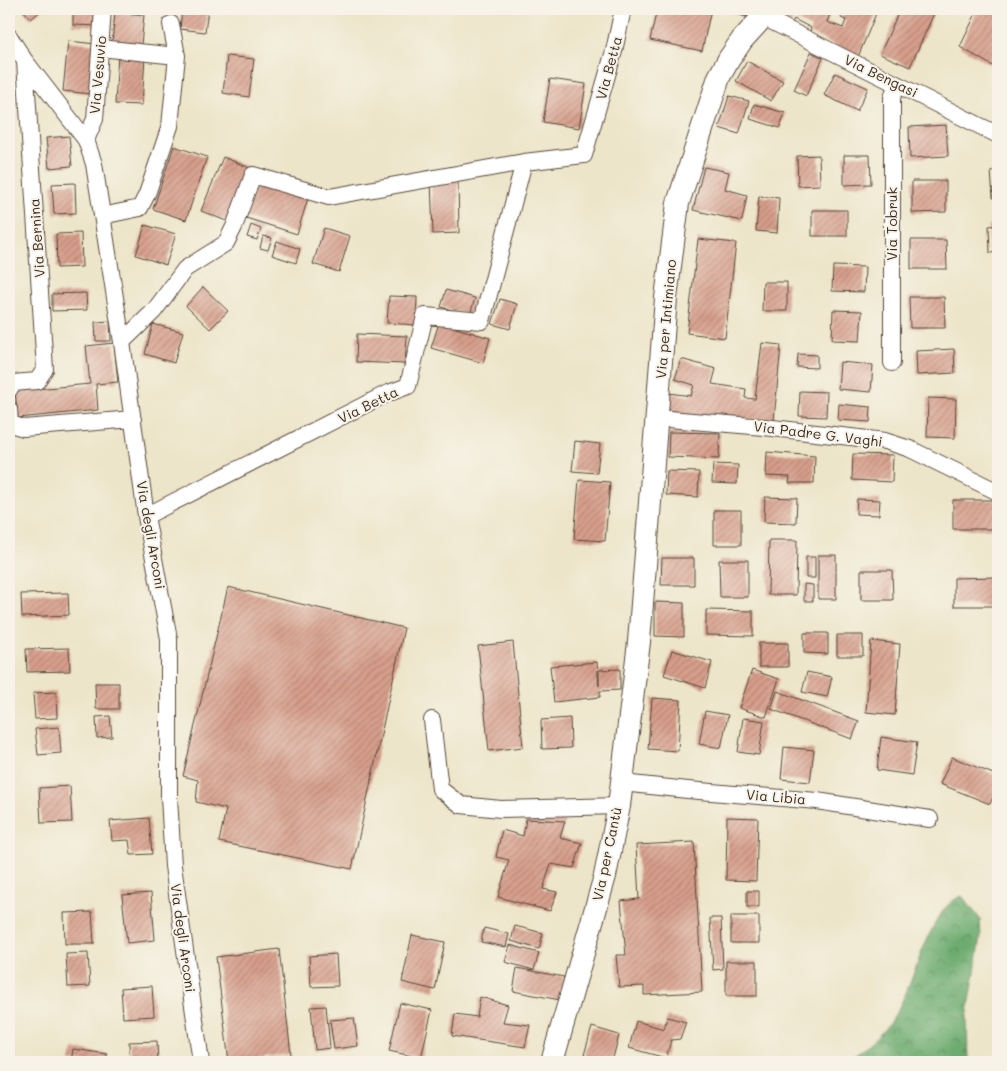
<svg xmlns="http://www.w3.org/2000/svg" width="1007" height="1071" font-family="Mali,sans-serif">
<defs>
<pattern id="forest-crowns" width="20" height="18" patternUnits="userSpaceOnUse" patternTransform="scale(1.25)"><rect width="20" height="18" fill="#6dac6f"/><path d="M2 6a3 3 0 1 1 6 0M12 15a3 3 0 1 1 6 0" fill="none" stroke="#5b8c5b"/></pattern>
<pattern id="building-hatch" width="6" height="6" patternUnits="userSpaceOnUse" patternTransform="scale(1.25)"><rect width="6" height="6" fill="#d89f8c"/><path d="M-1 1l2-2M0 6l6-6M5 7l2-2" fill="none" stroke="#b08272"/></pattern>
</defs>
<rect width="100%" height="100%" fill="#f7f3e8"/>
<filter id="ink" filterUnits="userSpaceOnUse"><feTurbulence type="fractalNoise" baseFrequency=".02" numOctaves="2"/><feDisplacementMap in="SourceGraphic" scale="10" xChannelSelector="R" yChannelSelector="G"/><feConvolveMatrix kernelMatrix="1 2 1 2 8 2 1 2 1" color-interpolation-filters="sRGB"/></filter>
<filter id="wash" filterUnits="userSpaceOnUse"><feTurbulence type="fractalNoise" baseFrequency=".0096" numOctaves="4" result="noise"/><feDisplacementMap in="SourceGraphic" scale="20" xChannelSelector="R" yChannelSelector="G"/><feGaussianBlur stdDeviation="1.12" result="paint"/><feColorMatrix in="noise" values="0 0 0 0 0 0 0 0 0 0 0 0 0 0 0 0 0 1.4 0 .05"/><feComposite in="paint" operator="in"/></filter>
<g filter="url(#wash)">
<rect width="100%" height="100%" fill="#ede5c9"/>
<path fill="url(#forest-crowns)" stroke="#546b46" d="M962 896 980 919 981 937 967 1018 968 1062H846C862 1050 879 1038 891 1021 896 1014 900 1005 904 997 916 973 933 904 962 896Z"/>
<g id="blocks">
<path fill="url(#building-hatch)" d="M22 9H43L31 19Z
M73 9H101V26L73 25Z
M182 9H208L205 32 180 29Z
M657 9H711L702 51 650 40Z
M721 9H749L746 17Z
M782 9H832L827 22 843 28 846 20 841 18 845 9H872L877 11 858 57 810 33 811 28 794 19 791 25 777 19Z
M900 9H936L910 67 880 54Z
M978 9H998V69L960 47Z
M115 12 144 15 141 45 112 43Z
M68 41 96 44 91 94 63 91Z
M811 52 823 58 806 96 794 90Z
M118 55 145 56 142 105 115 104Z
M227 56 254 59 249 97 223 93Z
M747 61 783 81 771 101 736 81Z
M835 73 868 88 857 111 824 95Z
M550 79 586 84 579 128 543 122Z
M729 96 749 101 739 134 719 128Z
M754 104 785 113 780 128 750 119Z
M946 125 948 156 910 158 909 127Z
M69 136 72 166 49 168 46 138Z
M174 146 207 157 186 220 153 209Z
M819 155 820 185 798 186 797 156Z
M844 155H870L871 184 844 185Z
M223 157 250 168 229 222 201 211Z
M704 167 729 172 725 189 747 195 742 221 693 210Z
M991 171H998V197L993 198Z
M458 179 459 233 433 234 431 180Z
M912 181H946V212L912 213Z
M257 182 308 198 297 234 246 218Z
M75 183 76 213 54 214 52 184Z
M759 196 779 198 777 233 756 231Z
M812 210H847V236H812Z
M145 225 176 234 166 265 136 255Z
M251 225 261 229 257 240 247 237Z
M998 225V252L990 253 989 226Z
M324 228 350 236 339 272 313 264Z
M81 233 82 267 57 268 56 234Z
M263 236 272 238 268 250 260 248Z
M698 239 736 243 725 338 687 333Z
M911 240H946L947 269H911Z
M277 241 300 249 296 263 272 255Z
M833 266 865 267 864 292 832 291Z
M763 282H787V311H762Z
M203 287 228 311 210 329 186 306Z
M446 290 475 298 470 315 441 307Z
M86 293 87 310 52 311V294Z
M389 296 417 297 416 325 387 323Z
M909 297H944L945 328H910Z
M500 299 517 304 510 329 492 324Z
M833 310 862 311 860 341 832 340Z
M110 321 111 341H96L95 322Z
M439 323 490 338 483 363 431 348Z
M153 324 183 332 174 363 145 354Z
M357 334 407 336 405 364 356 362Z
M114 343 118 382 96 384 98 410 18 418 15 391 90 384 86 346Z
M762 343 781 345 774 420 667 416 669 393 691 396 694 385 675 379 681 359 716 369 712 384 746 389 745 398 755 399Z
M954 349 955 373 917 375 916 351Z
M798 354 817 355V368L797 367Z
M840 362 873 365 871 392 838 389Z
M800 391 827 392 826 417 799 416Z
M928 398 956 399 955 438 927 437Z
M839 404 871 407 870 422 838 420Z
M669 432 720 433 719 459 668 457Z
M575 441 600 444 597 473 572 471Z
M767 452 815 456 814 483H789L790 477 766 476Z
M853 454 893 455 892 482 852 480Z
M713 464 738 465 737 484 712 483Z
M667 471 699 472 698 497 666 495Z
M579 480 610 482 605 541 574 539Z
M765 497 797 498 796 523 764 522Z
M857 499 880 500 879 515 856 514Z
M953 500H998V529H953Z
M714 510H741V545H714Z
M769 540H797L796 595H768Z
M818 555H836V599H818Z
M806 557H815V578H806Z
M662 558H694V585H661Z
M719 560H748V597H720Z
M861 570H892L893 600H861Z
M998 577V606H954V578Z
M804 584 813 585V601H804Z
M228 587 404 628 352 869 219 842 226 809 196 802 198 780 183 776Z
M68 593 69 615 22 617 21 594Z
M655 602 684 603V637L655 636Z
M706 610 753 611V636L706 635Z
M804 633H828V654L804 653Z
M837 635H863V656H837Z
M871 641 900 644 895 715 866 712Z
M513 642 523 747 489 751 478 646Z
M759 643H788V667H759Z
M69 648 70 671 27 672 26 649Z
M672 650 712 662 705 688 664 675Z
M597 662 599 686V670L620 669V690L600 691V697L554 702 550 666Z
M752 670 779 679 766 717 739 708Z
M807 672 832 677 827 697 802 692Z
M95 683H119V709H96Z
M777 691 859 721 852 739 771 709Z
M56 692 57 718 35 719 33 693Z
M652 698 681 700 678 751 648 749Z
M705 711 728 715 721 748 699 744Z
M110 716 112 737 97 738 96 717Z
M570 718 571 748 542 749 541 720Z
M743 718 764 721 759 755 738 752Z
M59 727 61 753 38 755 35 729Z
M881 737 917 742 912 775 877 770Z
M784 747 814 750 810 782 781 779Z
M952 757 998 776V784L990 804 940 784Z
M70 786 72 822 41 823 39 788Z
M727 817 758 818 756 881 726 880Z
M149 818 152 854 131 855 129 840 112 841 110 821Z
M526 819 565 821 560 838 582 843 574 868 551 864 543 889 557 892 550 911 498 897 509 860 496 857 502 830 523 836Z
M694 842 702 992 644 995V986L619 987 616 955H626L621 901 639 899 636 845Z
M747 891H759V907H747Z
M151 893 155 940 127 943 122 895Z
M92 912 94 944H65L64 913Z
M731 916H759V943H731Z
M710 918H721L723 969 713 970Z
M515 926 543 933 539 949 511 941Z
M484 928 509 934 506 947 481 942Z
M412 935 445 942 435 990 402 982Z
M510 945 539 953 534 970 505 962Z
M279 949 291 1055 229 1062 216 957Z
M88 953 90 986 68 987 66 954Z
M336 954 338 986 311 987 309 956Z
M726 961H757V996H726Z
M517 968 564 977 560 1000 513 991Z
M152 986 154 1016 123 1018 121 988Z
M480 997 508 1005 503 1022 530 1025 525 1047 452 1036 455 1014 477 1017Z
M400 1003 432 1010 421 1058 389 1051Z
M326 1006 330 1048 315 1050 311 1007Z
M667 1017 686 1022 680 1039 671 1040 666 1058 629 1048 636 1021 664 1029Z
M354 1018 358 1046 334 1049 330 1020Z
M592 1027 619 1035 612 1062H582Z
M157 1041 158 1062H130L129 1042Z
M73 1049 107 1054 106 1062H71Z
M287 1058 288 1062H261V1060Z"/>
</g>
</g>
<g filter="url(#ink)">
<use href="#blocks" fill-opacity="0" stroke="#564638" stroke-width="1"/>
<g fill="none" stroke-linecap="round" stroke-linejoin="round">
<g stroke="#564638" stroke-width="18">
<path id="street" d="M763 17 998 135
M9 36 25 61 86 140 94 164 122 342 146 516 169 639V797L173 866 201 1062
M100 48 177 56
M86 140 95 119 103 9
M102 216 140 208 147 194 170 126 177 56 171 24
M122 342 154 311 185 269 226 243 234 227 253 175 329 197 524 162 584 155 614 51 623 9
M892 363V98L896 85
M9 390 13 383 37 381 45 369 25 61
M9 409 10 424 24 428 133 419
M657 418 764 427 885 441 910 449 998 492
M146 516 386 394 408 386 425 316 482 321 524 162
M432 720 440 789 461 805 501 809 619 806
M622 783 688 790 817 801 930 819"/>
</g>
<g stroke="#564638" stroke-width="24">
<path id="secondary" d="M552 1062 605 876 619 806 639 642 666 298 678 203 719 77 729 59 742 40 770 9"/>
</g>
<use href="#street" stroke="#fff" stroke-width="16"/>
<use href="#secondary" stroke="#fff" stroke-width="22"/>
</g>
</g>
<g text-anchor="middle" stroke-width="4" stroke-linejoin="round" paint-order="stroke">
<g font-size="14" fill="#3b2a1e" stroke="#f7f3e8">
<text transform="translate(609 68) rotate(-75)" y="5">Via Betta</text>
<text transform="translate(98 75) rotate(-85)" y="5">Via Vesuvio</text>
<text transform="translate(881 76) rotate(26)" y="5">Via Bengasi</text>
<text transform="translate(892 224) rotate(-90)" y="5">Via Tobruk</text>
<text transform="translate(37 238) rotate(-94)" y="5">Via Bernina</text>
<text transform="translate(666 319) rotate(-85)" y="5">Via per Intimiano</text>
<text transform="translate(368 405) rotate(-26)" y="5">Via Betta</text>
<text transform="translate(818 434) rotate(7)" y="5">Via Padre G. Vaghi</text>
<text transform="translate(151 535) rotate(80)" y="5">Via degli Arconi</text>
<text transform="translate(776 797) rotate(5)" y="5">Via Libia</text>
<text transform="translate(607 854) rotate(-78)" y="5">Via per Cantù</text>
<text transform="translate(183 938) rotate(82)" y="5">Via degli Arconi</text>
</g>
</g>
<rect width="1007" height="1071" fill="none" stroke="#f7f3e8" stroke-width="30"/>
</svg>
